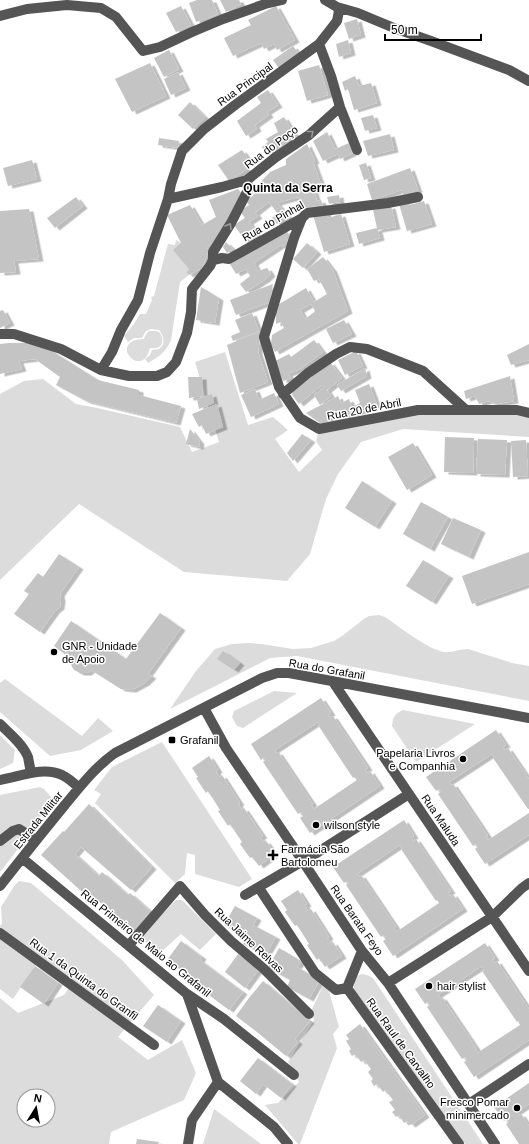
<svg xmlns="http://www.w3.org/2000/svg" width="529" height="1144" font-family="Arial,sans-serif">
<defs>
<filter id="shadow"><feDropShadow dx="4.5" dy="2.5" stdDeviation="0" flood-color="#0004"/></filter>
</defs>
<rect width="100%" height="100%" fill="#fff"/>
<path fill="#dcdcdc" fill-rule="evenodd" d="M176 240 181 243 189 269 186 272 189 275 180 282 171 340C165 353 160 356 148 363L145 359 150 355 152 350 159 349 163 345C164 339 163 335 159 330L151 329 146 331 142 338H134L128 342 124 336 134 324 140 314H146L152 300 151 297 154 296 168 244 175 245Z
M149 331H157L160 333C165 342 162 350 150 348 149 351 148 355 146 357 135 373 110 340 144 339L145 336Z
M225 352 248 425 273 417 288 430 275 439 299 472 322 450 316 441 319 429 418 410 529 413V437L403 429 361 442 338 474 326 499 310 554 287 581 184 572 79 504 0 580V394L24 381 43 379 76 404 97 408 180 427 192 452 219 442 195 362Z
M379 615 385 617C400 627 427 649 444 652 452 653 460 649 468 649L512 663 529 666V701L297 656 270 658 170 709 196 671 215 649 232 644 249 643 261 644 293 649 311 648 334 641 342 636 364 619 369 616Z
M5 679 82 736 98 718 113 731 81 750 50 756 0 712V683Z
M274 691 297 693 243 728 237 726 232 717 234 711Z
M403 710 475 724 416 762 392 726C393 717 394 714 403 710Z
M0 735 15 750 13 763 0 769Z
M162 742 252 879 239 887 195 874V855L187 853 185 874 175 883 95 803 101 794 94 790 112 767Z
M40 787 44 789 52 798 29 835 0 872V795Z
M19 881 31 883 122 960 154 995 118 1037 148 1060 182 1040 196 1073 184 1100 111 1132 109 1144H0V998L18 1013 64 995 73 982 41 957 13 999 0 989V926L2 924 1 907 15 885ZM24 1096H48V1120H24Z
M176 900H182L216 934 200 950 181 934 160 953 139 937Z
M361 974 367 975 373 978 483 1144H465L355 992C352 985 354 977 361 974Z
M323 986 329 991 339 1027 333 1034 337 1048 300 1144H298L265 1105 278 1103 299 1082 288 1062 314 1020 312 1009Z
M214 1109 261 1144H203Z"/>
<path fill="#c4c4c4" fill-rule="evenodd" filter="url(#shadow)" d="M197 0H212L218 14 196 22 189 3Z
M220 0H239L241 4 226 12Z
M181 6 191 25 176 32 166 13Z
M276 6 295 40 277 50 274 44 264 49 261 43 233 56 224 38 251 25 248 20Z
M357 19 361 35 349 39 344 23Z
M348 40 351 53 339 57 336 44Z
M293 46 299 54 279 68 273 60Z
M169 50 179 69 164 77 154 58Z
M150 63 166 96 132 112 115 79Z
M319 65 328 95 307 101 298 71Z
M178 72 186 88 171 95 164 79Z
M355 76 359 86 371 83 377 103 354 110 348 89 345 91 342 82Z
M268 90 278 105 267 112 269 115 255 125 257 129 246 136 237 121 261 103 257 97Z
M190 102 205 117 193 129 178 115Z
M373 115 377 128 365 131 361 118Z
M284 117 297 138 267 156 262 147 268 142 266 139 278 132 274 123Z
M327 132 335 149 349 143 353 153 340 159 338 154 323 161 313 141Z
M390 134 394 150 368 156 363 141Z
M159 138 179 141 178 148 158 145Z
M307 144 315 161 313 162 323 189 314 191 317 201 321 200 323 205 304 208 298 197 277 203 288 216 277 224 272 218 277 213 269 202 255 213 258 216 249 222 258 235 247 243 234 225 245 218 240 211 249 205 246 201 257 192 255 188 270 172 286 165V159Z
M242 150 247 157 241 161 247 169 229 181 218 165Z
M32 160 37 179 8 186 3 168Z
M366 163 371 178 364 180 359 165Z
M410 168 418 190 403 195 402 190 372 200 367 184Z
M238 189 242 194 233 209 217 239 206 248 209 250 202 268 189 275 186 272 189 269 173 250 181 243 167 215 190 205 202 225 216 217 209 200Z
M339 195 340 202 329 204 327 197Z
M76 197 83 206 55 228 47 218Z
M409 201 410 205 424 201 432 224 407 231 399 204Z
M391 206 396 227 378 230 380 238 359 244 356 233 377 228 373 210Z
M29 209 39 259 14 261 16 272 0 273V211Z
M326 211 328 218 341 214 350 244 324 252 313 215Z
M286 230 290 236 283 247 281 245 254 263 258 271 267 268 271 274 266 279 246 292 240 284 250 276 246 269 236 274 230 264Z
M226 242 233 249 227 253 223 247Z
M307 243 317 252 303 268 293 259Z
M323 257 333 270 348 311 275 352 271 345 272 335 284 328 281 322 276 324V306L306 288 314 302 327 294 319 279 314 281 307 269ZM311 304 315 311 313 313 305 319 300 310Z
M273 284 270 302 236 315 230 300Z
M201 287 219 298 215 323 196 320Z
M3 310 10 323 0 328V311Z
M252 313 259 331 233 341 231 336 240 332 235 320Z
M344 320 352 334 333 343 326 329Z
M261 331 258 352 268 382 240 393 227 345Z
M314 340 323 352 300 369 288 374 291 378 283 381 275 361 289 354 291 357Z
M9 343H29L52 351 98 380 139 390V395L181 406 176 423 86 401 56 385 60 377 35 359 19 361 22 369 0 374V344Z
M529 344V360L511 365 507 355Z
M356 351 363 366 345 375 338 360Z
M330 362 342 378 327 390 331 396 320 405 314 395 324 387 322 385 299 404 292 395 293 391Z
M365 368 367 376 341 391 337 385Z
M510 376 514 401 497 404 488 401 479 404 475 396 466 399 464 391Z
M188 377H202L203 396 189 398Z
M369 384 377 405 346 417 321 424 306 413 338 396 341 403 349 399 352 407 360 403 355 390Z
M255 389 259 400 274 393 279 404 251 417 241 395Z
M212 394 214 403 199 409 197 399Z
M217 404 223 427 206 434 202 425 199 427 192 414Z
M190 429 200 442 199 447 186 444Z
M302 434 311 440 293 461 287 453Z
M445 437 474 438 473 473 444 472Z
M478 439 507 440 505 475 476 474Z
M526 440 528 476 513 477 511 441Z
M413 443 432 475 407 490 388 457Z
M362 481 392 501 375 527 345 508Z
M421 502 448 517 430 549 403 534Z
M453 518 481 530 469 557 441 544Z
M529 552V584L472 604 462 576Z
M59 554 79 567 60 594 61 599 60 607 55 611 40 632 14 614 29 594 24 591 38 573 43 577Z
M423 560 449 576 432 602 406 586Z
M160 613 181 628 148 674 152 676 145 683 132 690 121 689 91 670 87 673H80L74 670 71 665V659L54 646 71 621 126 659Z
M223 651 240 663 234 670 217 659Z
M321 698 331 713 328 715 330 717 333 716 368 768 365 770 367 773 370 771 380 786 310 833 300 818 303 816 301 812 298 814 263 762 266 760 264 757 261 760 251 744ZM318 722 320 725H318L353 778 354 777 357 780 314 809 311 805 313 804 278 752 276 753 275 750Z
M496 730 506 745 503 747 505 750 508 748 529 779V809H528L493 758 494 757 492 754 449 782 451 785 453 784 488 836 486 837 488 840 529 813V835L485 864 475 849 478 847 476 844 473 846 438 794 441 792 439 789 436 791 426 777Z
M209 756 218 770 216 772 220 777 222 775 240 803 238 804 242 810 244 808 263 836 260 837 264 842 266 841 275 854 259 866 252 857 250 858 240 844 242 842 230 824 228 826 218 811 220 810 208 791 206 793 196 778 198 777 192 768Z
M89 804 152 867 131 890 81 847 75 854 99 876 102 872 128 895 130 893 150 911 130 933 110 915 112 913 92 895 89 898 41 855 63 831 64 832Z
M404 820 414 836 411 838 413 841 416 839 451 891 448 893 450 896 453 894 463 909 393 956 383 941 386 939 384 935 381 937 346 885 349 883 347 881 344 883 333 867ZM400 845 402 848 401 849 436 901 437 900 439 903 396 932 394 929 396 927 361 875 359 876 357 874Z
M298 890 307 904 305 905 308 911 311 909 329 937 327 938 331 944 333 942 342 956 325 967 319 958 317 960 307 945 309 944 297 925 295 926 285 912 287 910 281 901Z
M235 906 257 918 253 925 276 937 265 956 243 944 246 938 224 925Z
M181 941 202 957 200 960 243 992 229 1010 186 978 188 975 167 960Z
M485 943 495 958 492 960 494 963 497 961 529 1009V1040L474 1077 464 1062 467 1060 465 1057 462 1059 427 1007 430 1005 428 1002 425 1004 415 989ZM482 966 484 970 482 971 517 1022 518 1021 520 1025 477 1053 475 1050 477 1049 442 997 441 998 438 995Z
M279 948 301 961 297 967 320 980 309 999 287 987 290 980 268 968Z
M238 954 259 969 245 988 225 972Z
M35 966 58 983 44 1004 20 987Z
M263 981 310 1021 295 1039 298 1042 286 1056 257 1032 236 1016 249 998Z
M158 1005 181 1021 167 1042 143 1026Z
M360 1024 425 1115 411 1125 407 1121 404 1123 399 1115 396 1117 392 1112 395 1110 389 1102 393 1100 385 1090 383 1092 377 1084 374 1086 371 1081 373 1079 368 1072 371 1069 364 1060 361 1062 355 1054 352 1056 349 1051 351 1049 346 1041 349 1039 346 1035Z
M258 1058 292 1084 281 1098 263 1084 256 1094 240 1081Z
M529 1083V1104L517 1112 519 1115 521 1114 529 1126V1144H519L506 1124 509 1122 507 1119 504 1121 494 1107Z
M137 1139 159 1142 158 1144H136Z"/>
<g fill="none" stroke-linecap="round" stroke-linejoin="round">
<path stroke="#555" stroke-width="10" d="M337 7 358 13 394 28 431 41 509 70 529 81
M0 16 27 9 67 5 101 8 116 17 143 51 160 47 192 32 223 19 265 4 282 0
M319 44 331 76 340 107 357 150
M168 199 222 187 247 180
M302 218 294 238 264 337 279 387 300 418 319 429 418 410H517L529 413
M213 260 222 258 229 259 302 218 307 213 388 203 418 197
M0 334H14L61 349 101 370 129 376H157L167 372 176 362 187 333 191 312 192 289 210 266 213 260V252L231 223 248 190 247 180 276 157 309 135 340 107
M101 370 112 352 121 330 138 300 150 253 168 199 171 184 182 151 204 129 235 105 319 44 337 21 339 11 337 7 325 0
M283 394 308 373 336 354 350 347 367 349 423 371 466 410
M333 682 529 971
M204 708 226 748 292 845 362 951 388 983 495 1144
M0 724C9 733 23 744 28 757 29 762 30 768 31 773
M0 780C19 777 43 766 62 775 68 778 74 783 79 788
M0 841 13 831 19 829 30 836 35 841
M22 858 187 994 224 1019 294 1075
M0 886C21 859 42 833 64 806 80 787 95 767 115 753L262 678 277 673H289L529 718
M259 888 315 973 336 990 347 988
M245 895 315 854 409 794
M0 933 154 1045
M129 945 180 886 205 915 231 941 263 968 309 1014
M362 951 347 988 459 1144
M388 983 492 917 522 888 529 883
M187 994 218 1082 274 1127 288 1144
M469 1104 529 1064
M188 1144 192 1120 218 1082"/>
</g>
<defs><path id="oneway-chevron" d="M-2-3.5L2.5 0L-2 3.5" fill="none" stroke-width="1.6" stroke-linecap="round" stroke-linejoin="round"/></defs>
<g stroke="#999">
<use href="#oneway-chevron" transform="translate(311 133) rotate(-39)"/>
<use href="#oneway-chevron" transform="translate(229 226) rotate(-59)"/>
</g>
<g fill="#000" stroke="#fff" stroke-width="1.5">
<circle cx="54" cy="652" r="4"/>
<rect x="168" y="736" width="8" height="8" rx="2"/>
<circle cx="463" cy="759" r="4"/>
<circle cx="316" cy="825" r="4"/>
<path d="M271 849h4v4h4v4h-4v4h-4v-4h-4v-4h4z"/>
<circle cx="429" cy="986" r="4"/>
<circle cx="517" cy="1108" r="4"/>
</g>
<g text-anchor="middle" stroke-width="3" stroke-linejoin="round" paint-order="stroke">
<g font-size="11" fill="#000" stroke="#fff">
<text transform="translate(245 84) rotate(-36)" y="4">Rua Principal</text>
<text transform="translate(271 147) rotate(-37)" y="4">Rua do Poço</text>
<text transform="translate(273 221) rotate(-30)" y="4">Rua do Pinhal</text>
<text transform="translate(364 409) rotate(-11)" y="4">Rua 20 de Abril</text>
<text transform="translate(327 669) rotate(10)" y="4">Rua do Grafanil</text>
<text transform="translate(38 820) rotate(-51)" y="4">Estrada Militar</text>
<text transform="translate(441 820) rotate(56)" y="4">Rua Maluda</text>
<text transform="translate(357 920) rotate(55)" y="4">Rua Barata Feyo</text>
<text transform="translate(249 940) rotate(43)" y="4">Rua Jaime Relvas</text>
<text transform="translate(146 943) rotate(39)" y="4">Rua Primeiro de Maio ao Grafanil</text>
<text transform="translate(84 979) rotate(36)" y="4">Rua 1 da Quinta do Granfil</text>
<text transform="translate(401 1043) rotate(54)" y="4">Rua Raul de Carvalho</text>
</g>
<g font-size="11" fill="#000" stroke="#fff" text-anchor="start">
<text x="62" y="650">GNR - Unidade<tspan x="62" dy="13">de Apoio</tspan></text>
<text x="180" y="744">Grafanil</text>
<text x="455" y="757" text-anchor="end">Papelaria Livros<tspan x="455" dy="13">e Companhia</tspan></text>
<text x="324" y="829">wilson style</text>
<text x="281" y="853">Farmácia São<tspan x="281" dy="13">Bartolomeu</tspan></text>
<text x="437" y="990">hair stylist</text>
<text x="509" y="1106" text-anchor="end">Fresco Pomar<tspan x="509" dy="13">minimercado</tspan></text>
</g>
<g font-size="12" font-weight="bold" fill="#000" stroke="#fff">
<text x="288" y="192">Quinta da Serra</text>
</g>
</g>
<g transform="translate(36 1108) rotate(11)"><circle r="19" fill="#ffffff" stroke="#999999"/>
<path d="M0-3L7 15L0 10L-7 15Z" fill="#000000"/>
<text y="-6" font-size="11" font-weight="bold" text-anchor="middle" fill="#000000">N</text>
</g>
<path d="M385 34v6h96v-6" fill="none" stroke="#000000" stroke-width="2"/>
<text x="391" y="34" font-size="12" fill="#000000" stroke="#ffffff" stroke-width="3" paint-order="stroke">50 m</text>
</svg>
